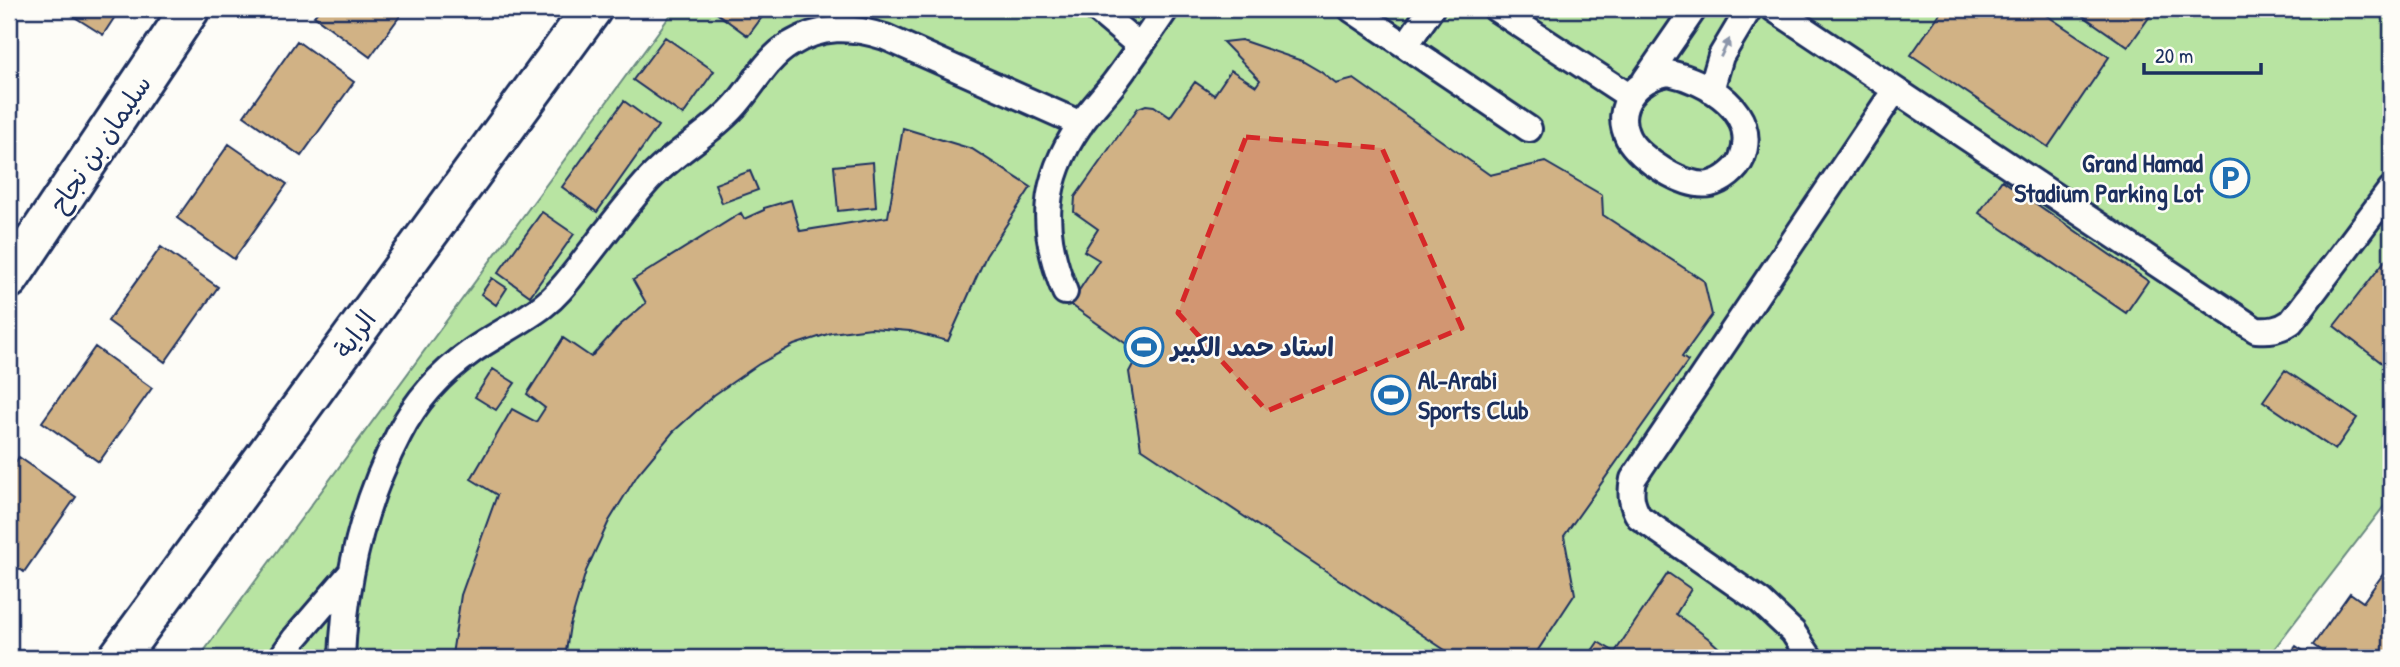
<svg xmlns="http://www.w3.org/2000/svg" width="2400" height="667" font-family="'Patrick Hand','Playpen Sans Arabic',sans-serif">
  <style>
    .green { fill: #b8e4a2; stroke: #6a8a80; stroke-width: 2 }
    .building { fill: #d1b285; stroke: #1b2f5e; stroke-width: 2 }
    .lines { fill: none; stroke-linecap: round; stroke-linejoin: round }
    .lane-casing { stroke: #1b2f5e; stroke-width: 30 }
    .street-casing { stroke: #1b2f5e; stroke-width: 44 }
    .lane { stroke: #fdfcf7; stroke-width: 24 }
    .street { stroke: #fdfcf7; stroke-width: 38 }
    .oneway { fill: #8c96aa }
    .marked { fill: #d62828; fill-opacity: 0.2; stroke: #d62828; stroke-width: 5; stroke-dasharray: 14 9; stroke-linejoin: round }
    .labels { text-anchor: middle; stroke-width: 5; stroke-linejoin: round; paint-order: stroke }
    .street-label { font-size: 26px; fill: #1b2f5e; stroke: #fdfcf7 }
    .poi-label { font-size: 26px; font-weight: bold; fill: #1b2f5e; stroke: #fdfcf7; text-anchor: start }
  </style>
  <rect width="100%" height="100%" fill="#fdfcf7"/>
  <filter id="ink" filterUnits="userSpaceOnUse"><feTurbulence type="fractalNoise" baseFrequency=".0143" numOctaves="2"/><feDisplacementMap in="SourceGraphic" scale="14" xChannelSelector="R" yChannelSelector="G"/><feConvolveMatrix kernelMatrix="1 2 1 2 8 2 1 2 1" color-interpolation-filters="sRGB"/></filter>
  <g filter="url(#ink)">
    <!-- green -->
    <path class="green" d="M675 9H2391V497L2267 658H199Z"/>
    <!-- building -->
    <path class="building" d="M62 9H120L103 35Z
      M320 9H405L370 57 314 16Z
      M711 9H768L748 36Z
      M1943 9H2037L2109 57 2048 147 1911 55Z
      M2073 9H2155L2128 47Z
      M665 37 714 71 683 115 633 80Z
      M1241 40 1302 61 1321 72 1336 84 1354 79 1490 175 1545 162 1602 195 1603 215 1704 281 1712 315 1682 357 1688 361 1564 536 1575 594 1536 653 1501 658H1457L1141 448 1129 372 1139 353 1070 304 1099 260 1084 251 1098 229 1074 212 1075 197 1138 108 1146 105 1154 106 1170 117 1195 82 1214 95 1231 70 1256 86 1260 80 1223 42Z
      M297 41 354 82 301 156 244 116Z
      M624 101 658 126 597 212 562 187Z
      M903 128 972 149 1031 187 986 256 948 341 910 331 871 328 831 333 794 345 759 364 714 395 673 432 638 474 609 521 586 571 570 625 565 658H404V654L452 655 461 595 497 495 471 479 512 409 536 422 545 408 527 394 563 338 591 357 619 326 646 303 633 280 741 213 744 219 764 210V208L791 200 800 231 888 217Z
      M229 144 287 184 234 259 177 218Z
      M873 162 876 207 838 211 834 166Z
      M750 171 758 190 722 203 715 184Z
      M2002 180 2148 281 2126 313 1979 213Z
      M542 212 574 234 530 296 498 273Z
      M161 247 218 287 165 362 108 321Z
      M2391 253V370L2334 326Z
      M492 278 507 288 496 305 481 294Z
      M95 347 152 388 99 462 42 422Z
      M493 369 515 383 496 410 475 397Z
      M2285 370 2357 418 2335 450 2263 401Z
      M19 457 76 497 24 572 9 561V472Z
      M2391 563V658H2331L2313 645 2350 593 2363 602Z
      M1668 573 1691 589 1676 614 1708 638 1730 658H1587L1598 642 1615 652Z
      M2296 646 2314 658H2287Z"/>
    <g class="lines">
      <defs>
        <path id="lane" d="M1096 9 1140 46
          M1351 9 1529 129
          M1496 9 1629 96
          M1774 9 2256 330C2270 331 2279 330 2291 322L2391 189
          M1406 45 1431 9
          M1669 73C1707 81 1760 112 1742 158 1737 170 1723 181 1710 184 1686 189 1639 159 1628 138 1612 106 1638 78 1669 73Z
          M1645 80 1694 9
          M1711 90 1721 56 1749 9
          M1065 292C1040 230 1041 181 1080 125 1090 110 1103 97 1114 83 1132 59 1149 34 1166 9
          M281 658 295 638 350 574
          M342 658C345 581 363 503 399 434 416 400 441 373 472 351 495 335 521 323 543 306 559 294 570 278 582 263 603 236 623 209 645 184 671 154 706 137 733 108 752 88 765 60 789 45 821 25 851 26 885 37L1081 124
          M1810 658 1793 632 1760 601 1639 517C1631 504 1630 494 1633 479L1895 90"/>
        <path id="street" d="M9 279 190 9
          M118 658 592 9"/>
      </defs>
      <!-- lane casing -->
      <use href="#lane" class="lane-casing"/>
      <!-- street casing -->
      <use href="#street" class="street-casing"/>
      <!-- lane -->
      <use href="#lane" class="lane"/>
      <!-- street -->
      <use href="#street" class="street"/>
    </g>
    <!-- one-way arrows -->
    <defs><path id="oneway-solid" d="M-6-.8H1V-3.2L6.5 0L1 3.2V.8H-6Z" transform="scale(1.75)"/></defs>
    <use class="oneway" href="#oneway-solid" transform="translate(1725 48) rotate(-64)"/>
  </g>
  <!-- marked area -->
  <path class="marked" d="M1246 137 1382 148 1462 328 1267 411 1178 313Z"/>
  <!-- icons -->
  <defs>
    <symbol id="parking-ring" viewBox="-11 -11 22 22"><circle r="9.5" fill="#fdfcf7" stroke="#1f6fb2" stroke-width="1.5"/><path d="M-3.5-5.5H1a3.5 3.5 0 0 1 0 7H-1V5.5H-3.5ZM-1-3.4V-.6H.8a1.4 1.4 0 0 0 0-2.8Z" fill="#1f6fb2"/></symbol>
    <symbol id="stadium-ring" viewBox="-11 -11 22 22"><circle r="9.5" fill="#fdfcf7" stroke="#1f6fb2" stroke-width="1.5"/><path d="M0-5a6.5 5 0 1 0 0 10a6.5 5 0 1 0 0-10ZM-3.5-1.8h7v3.6h-7Z" fill="#1f6fb2"/></symbol>
  </defs>
  <g fill-rule="evenodd">
    <use href="#parking-ring" x="2208" y="156" width="44" height="44"/>
    <use href="#stadium-ring" x="1122" y="325" width="44" height="44"/>
    <use href="#stadium-ring" x="1369" y="373" width="44" height="44"/>
  </g>
  <g class="labels">
    <!-- street labels -->
    <g class="street-label">
      <text transform="translate(100 144) rotate(-56)" y="9">سليمان بن نجاح</text>
      <text transform="translate(355 334) rotate(-54)" y="9">الراية</text>
    </g>
    <!-- poi labels -->
    <g class="poi-label">
      <text x="2203" y="172" text-anchor="end">Grand Hamad<tspan x="2203" dy="30">Stadium Parking Lot</tspan></text>
      <text x="1171" y="356">استاد حمد الكبير</text>
      <text x="1418" y="389">Al-Arabi<tspan x="1418" dy="30">Sports Club</tspan></text>
    </g>
  </g>
  <!-- margin -->
  <rect width="2400" height="667" fill="none" stroke="#fdfcf7" stroke-width="35"/>
  <rect x="18" y="18" width="2365" height="632" fill="none" stroke="#1b2f5e" stroke-width="2.5" filter="url(#ink)"/>
  <!-- scale -->
  <path d="M2144 63v10h117v-10" fill="none" stroke="#1b2f5e" stroke-width="3.5"/>
  <text x="2155" y="63" font-size="21" fill="#1b2f5e" stroke="#fdfcf7" stroke-width="5" paint-order="stroke">20 m</text>
</svg>
